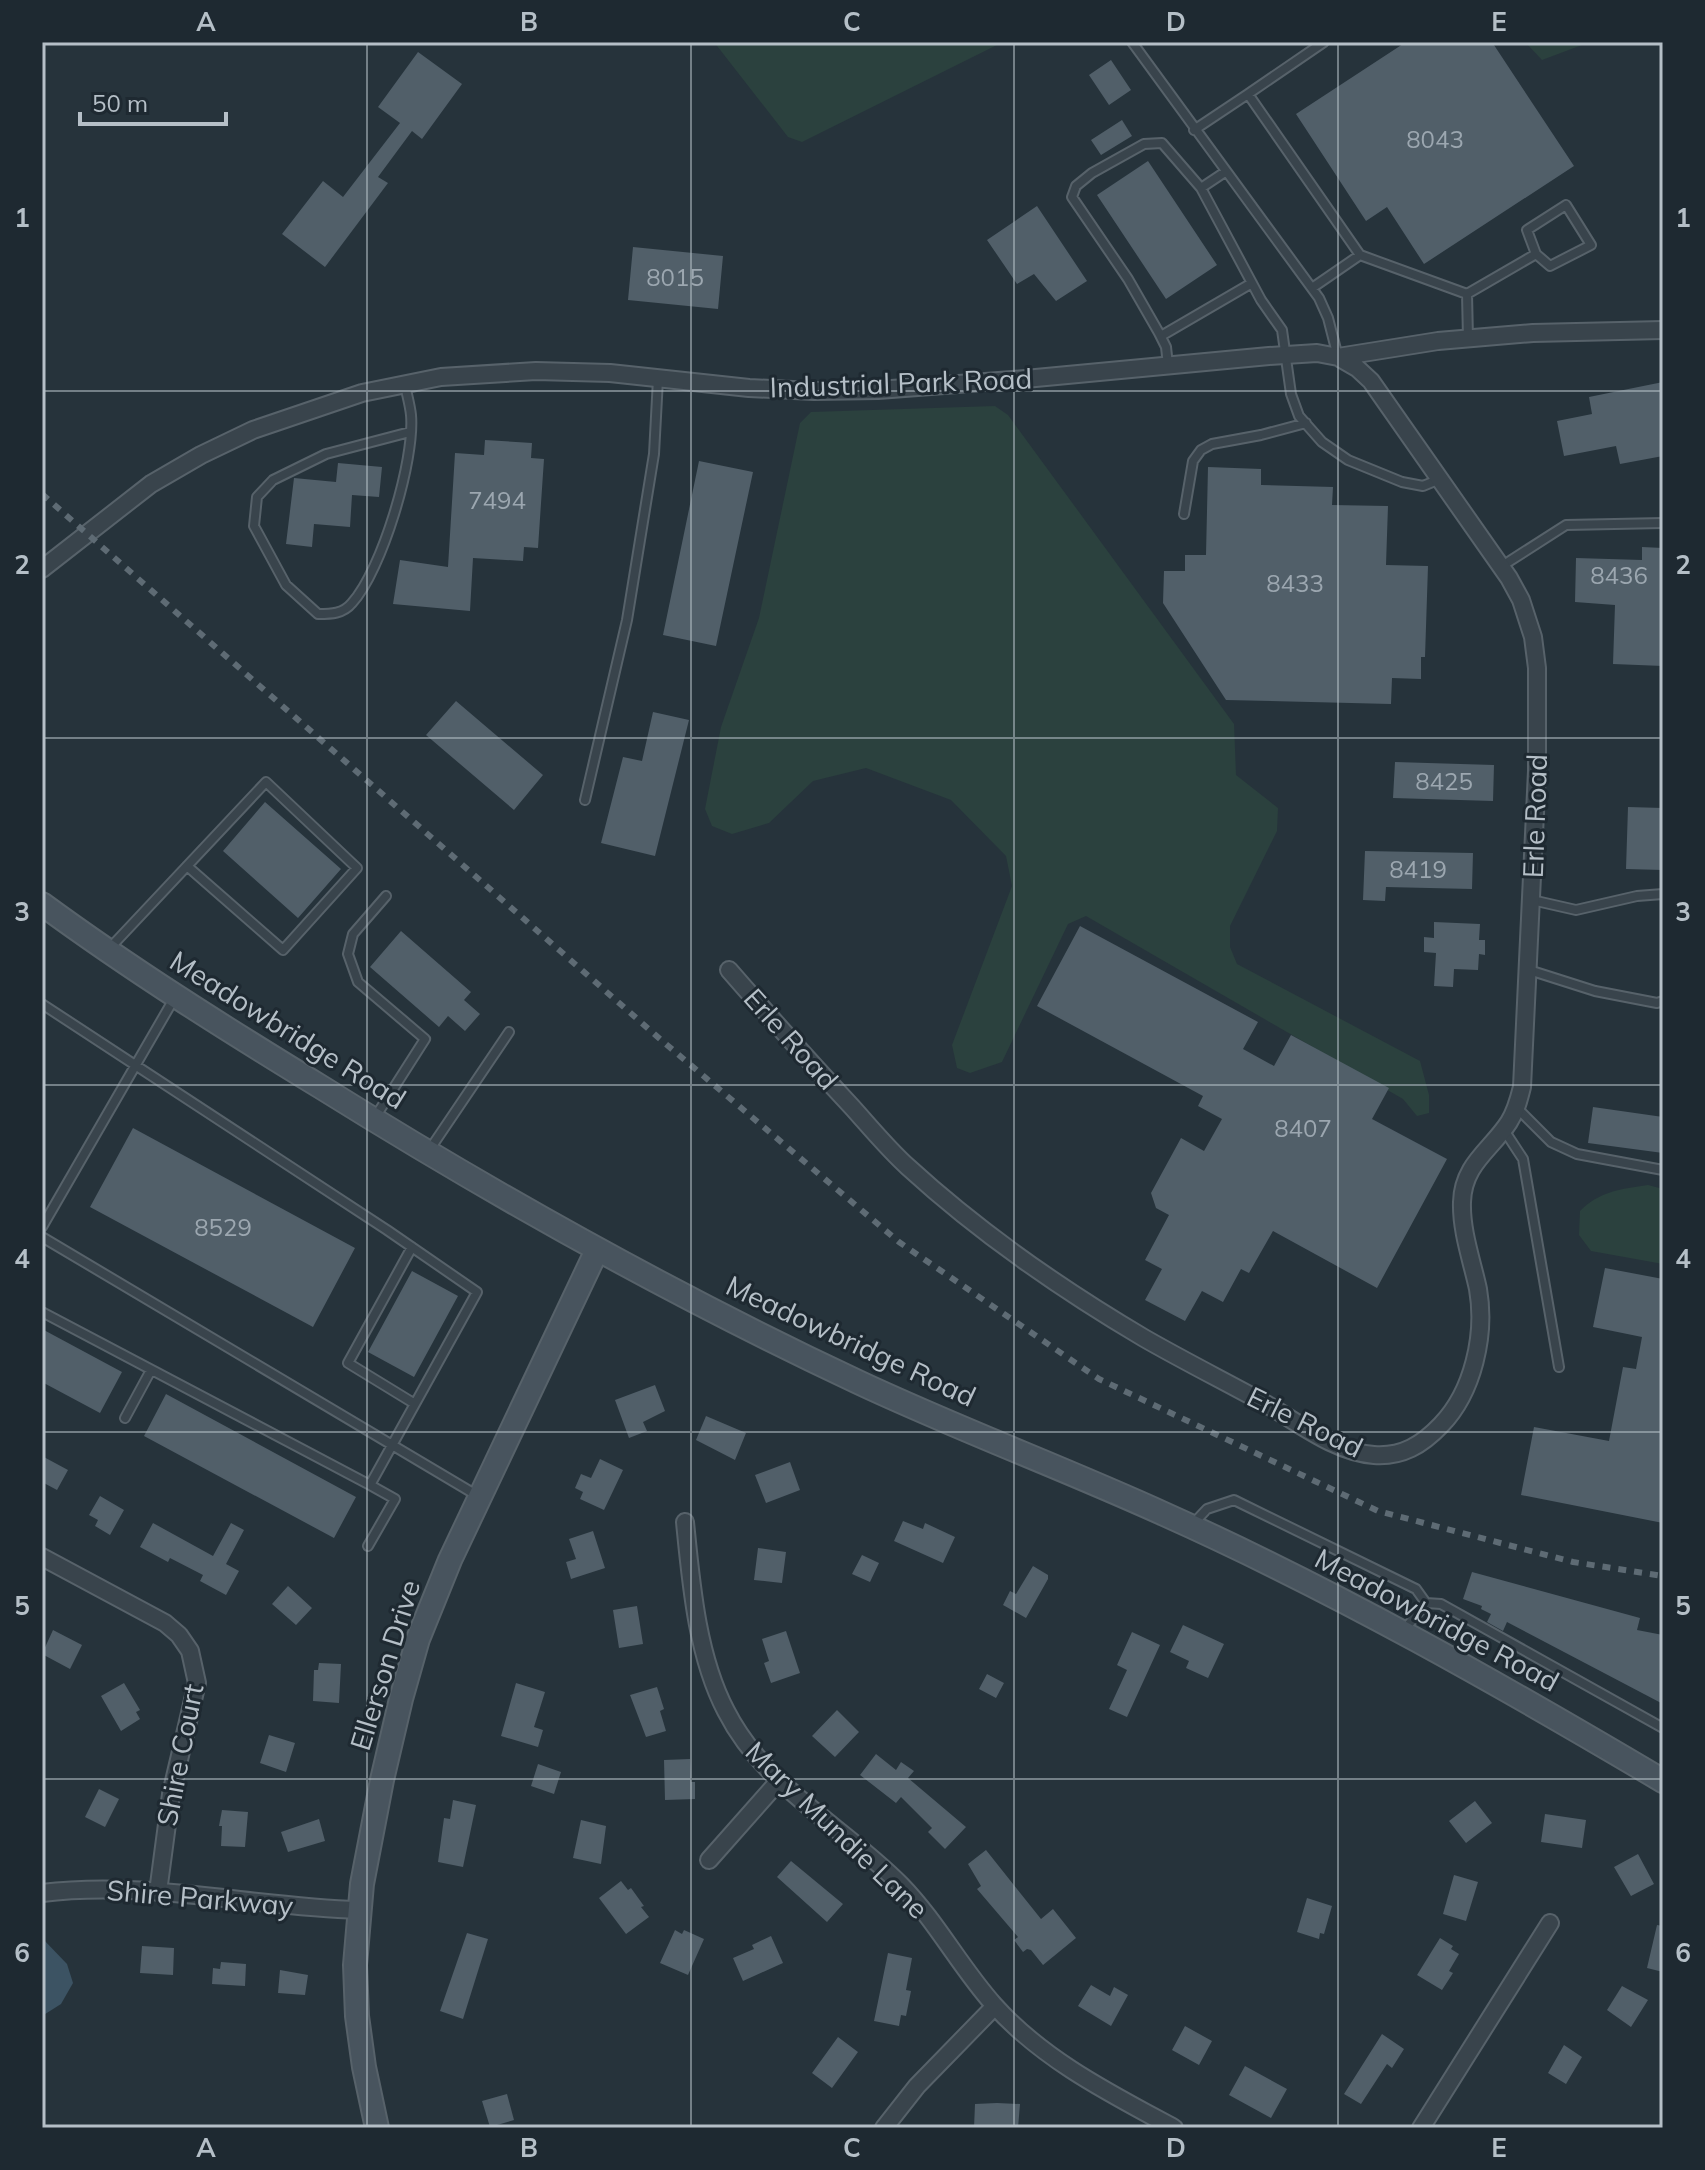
<svg xmlns="http://www.w3.org/2000/svg" width="1705" height="2170" font-family="Mulish,sans-serif">
  <style>
    .green { fill: #2b413e }
    .water { fill: #3c5363 }
    .building { fill: #515f69 }
    .lines { fill: none; stroke-linecap: round; stroke-linejoin: round }
    .lane-casing { stroke: #57626a; stroke-width: 12 }
    .street-casing { stroke: #57626a; stroke-width: 20 }
    .secondary-casing { stroke: #57626a; stroke-width: 26 }
    .lane { stroke: #39444c; stroke-width: 8 }
    .street { stroke: #39444c; stroke-width: 16 }
    .secondary { stroke: #48545e; stroke-width: 22 }
    .rail { stroke: #5e6b74; stroke-width: 6; stroke-dasharray: 8 8; stroke-linecap: butt }
    .grid { fill: none; stroke: #b5bfc7; stroke-width: 2; stroke-opacity: 0.55 }
    .labels { text-anchor: middle; stroke-width: 6; stroke-linejoin: round; paint-order: stroke }
    .number-label { font-size: 24px; fill: #9ca7b0 }
    .street-label { font-size: 28px; fill: #b5bfc7; stroke: #1e2931 }
    .neatline { fill: none; stroke: #b5bfc7; stroke-width: 3 }
    .grid-label { font-size: 26px; text-anchor: middle; font-weight: bold; fill: #b5bfc7 }
  </style>
  <rect width="100%" height="100%" fill="#26333b"/>
  <!-- green -->
  <path class="green" d="M714 42H1003L802 142 788 137Z
    M1525 42H1590L1542 60Z
    M995 406 1008 415 1234 724 1236 775 1278 808 1277 831 1230 926V947L1237 964 1420 1061 1429 1095V1113L1417 1116 1403 1099 1086 916 1068 924 1002 1062 970 1073 957 1068 952 1045 1012 886 1006 856 951 800 866 768 813 781 769 823 732 834 712 826 705 809 721 727 759 618 800 423 811 412Z
    M1648 1185 1663 1189V1264L1591 1251 1579 1235 1580 1211C1600 1191 1621 1189 1648 1185Z"/>
  <!-- water -->
  <path class="water" d="M42 1938 67 1964 73 1983 61 2004 42 2016Z"/>
  <!-- building -->
  <path class="building" d="M1406 42H1492L1574 166 1424 264 1387 207 1366 221 1296 114Z
    M418 52 462 84 422 139 412 131 378 177 388 183 325 267 282 234 323 181 343 197 400 123 378 107Z
    M1111 60 1131 90 1109 105 1089 75Z
    M1122 120 1132 136 1101 155 1091 140Z
    M1148 161 1217 265 1166 299 1097 195Z
    M1037 206 1087 281 1056 301 1034 274 1017 284 987 240Z
    M633 247 723 256 718 309 628 300Z
    M1663 382V456L1620 464 1616 446 1564 456 1557 421 1592 414 1589 397Z
    M485 440 532 443 531 458 544 459 538 548 524 547 523 561 473 558 470 611 393 604 400 560 448 567 455 453 484 455Z
    M699 461 753 472 716 646 663 635Z
    M338 463 382 467 379 497 352 495 350 527 314 524 312 547 286 544 294 478 336 482Z
    M1208 467 1261 469V485L1333 487 1332 505 1388 506 1386 565 1428 566 1425 657H1421V679L1392 678 1391 704 1226 700 1163 603 1164 571H1185V555H1206Z
    M1642 547 1663 548V666L1613 664 1615 605 1575 602 1576 558 1642 560Z
    M456 701 543 775 514 810 426 735Z
    M653 712 689 720 655 856 601 843 623 757 642 761Z
    M1395 762 1494 765 1493 801 1393 798Z
    M265 802 341 869 298 918 223 851Z
    M1628 807 1663 808V870L1626 869Z
    M1365 851 1473 853 1472 889 1386 887 1385 901 1363 900Z
    M1434 922 1480 924 1479 940H1485V955L1479 954 1478 970 1454 969 1453 987 1434 986 1436 953 1424 952V937L1434 938Z
    M1080 926 1258 1022 1243 1049 1274 1066 1291 1035 1389 1088 1372 1119 1447 1159 1377 1288 1273 1231 1249 1273 1241 1269 1223 1302 1202 1291 1185 1321 1145 1300 1162 1269 1145 1260 1169 1215 1156 1208 1151 1193 1181 1138 1204 1151 1222 1119 1198 1106 1203 1096 1037 1006Z
    M401 931 471 992 464 1000 480 1014 465 1031 448 1016 439 1027 370 967Z
    M1593 1107 1663 1117V1153L1588 1143Z
    M133 1128 355 1248 313 1327 90 1207Z
    M1605 1268 1663 1279V1523L1521 1495 1534 1427 1609 1441 1623 1367 1636 1369 1642 1337 1593 1327Z
    M412 1271 458 1296 414 1377 368 1352Z
    M42 1329 122 1372 100 1413 42 1382Z
    M655 1385 665 1411 643 1422 647 1431 629 1438 615 1400Z
    M166 1394 356 1497 334 1538 144 1436Z
    M706 1416 746 1433 735 1460 696 1440Z
    M42 1456 68 1470 57 1490 42 1482Z
    M600 1459 623 1470 604 1510 580 1499 583 1492 575 1488 581 1474 591 1478Z
    M790 1462 800 1490 766 1503 755 1475Z
    M100 1496 124 1510 110 1535 95 1526 98 1520 89 1515Z
    M903 1521 923 1529 925 1523 955 1537 943 1563 894 1541Z
    M153 1523 213 1556 231 1523 244 1530 226 1564 239 1571 226 1595 200 1581 203 1575 170 1558 168 1562 140 1547Z
    M593 1531 605 1568 571 1579 566 1562 576 1559 569 1539Z
    M758 1548 786 1552 782 1583 754 1580Z
    M862 1555 879 1563 870 1582 852 1574Z
    M1033 1566 1048 1575V1579L1026 1618 1003 1605 1010 1591 1016 1594Z
    M1472 1572 1640 1618 1637 1630 1663 1635V1704L1507 1622 1503 1631 1487 1622 1491 1614 1481 1609 1482 1606 1463 1599Z
    M288 1586 312 1608 296 1625 272 1604Z
    M637 1606 643 1644 619 1648 613 1610Z
    M1183 1625 1224 1644 1208 1678 1186 1668 1189 1661 1170 1652Z
    M53 1630 82 1645 70 1669 42 1654Z
    M786 1631 800 1673 771 1683 764 1663 769 1661 762 1639Z
    M1132 1632 1160 1645 1127 1717 1109 1709 1127 1670 1117 1665Z
    M319 1663 341 1664 339 1703 313 1701 314 1670H318Z
    M987 1674 1004 1683 996 1698 979 1689Z
    M124 1683 140 1710 136 1712 140 1719 121 1731 101 1696Z
    M516 1683 545 1692 534 1727 543 1730 538 1747 501 1736Z
    M657 1687 664 1709 660 1711 666 1731 646 1737 630 1695Z
    M837 1710 859 1732 835 1757 812 1736Z
    M269 1735 295 1743 286 1772 260 1763Z
    M876 1754 896 1770 901 1762 914 1771 908 1778 966 1827 945 1849 928 1832 932 1828 901 1797 896 1803 860 1775Z
    M690 1759 691 1782H695V1799L665 1800 664 1760Z
    M538 1764 561 1772 554 1794 531 1786Z
    M99 1789 119 1799 105 1827 85 1817Z
    M453 1800 476 1805 463 1867 438 1862 444 1818 450 1819Z
    M1475 1801 1492 1823 1466 1843 1449 1821Z
    M222 1810 248 1812 245 1847 221 1846 222 1826H219Z
    M1545 1814 1586 1820 1582 1848 1541 1842Z
    M319 1819 325 1841 288 1852 281 1832Z
    M581 1820 606 1826 601 1864 573 1858Z
    M986 1850 1041 1919 1053 1909 1076 1938 1043 1965 1031 1950 1027 1949 1023 1952 1014 1940 1018 1937 977 1889 981 1886 968 1864Z
    M1638 1854 1654 1884 1631 1896 1614 1867Z
    M791 1861 843 1904 827 1922 777 1877Z
    M1454 1875 1478 1882 1466 1921 1443 1914Z
    M621 1881 628 1890 631 1888 644 1906 641 1907 649 1917 626 1934 599 1898Z
    M1307 1898 1332 1906 1324 1934 1320 1933 1319 1939 1297 1932Z
    M1657 1925 1663 1926V1972L1647 1968Z
    M675 1930 682 1934 684 1930 704 1939 688 1975 660 1963Z
    M467 1933 488 1939 463 2019 440 2011Z
    M771 1936 783 1963 743 1981 733 1958 754 1949 752 1945Z
    M1440 1938 1453 1946 1451 1949 1459 1954 1449 1971 1453 1973 1442 1990 1417 1975Z
    M142 1946 174 1948 173 1975 140 1973Z
    M888 1953 912 1958 906 1990 911 1991 906 2016 901 2015 899 2026 874 2021Z
    M221 1962 246 1964 245 1986 212 1984 213 1968 220 1969Z
    M280 1970 308 1975 305 1995 278 1993Z
    M1091 1985 1110 1996 1114 1987 1128 1995 1111 2026 1078 2006Z
    M1622 1986 1648 2000 1631 2027 1607 2010Z
    M1185 2026 1212 2041 1199 2065 1172 2050Z
    M1382 2034 1404 2049 1392 2068 1387 2064 1361 2104 1344 2094Z
    M838 2037 858 2052 832 2088 812 2073Z
    M1564 2045 1582 2057 1566 2084 1548 2073Z
    M1245 2066 1287 2089 1271 2118 1229 2095Z
    M507 2094 514 2120 490 2127 482 2101Z
    M997 2103 1020 2104 1018 2128H974L975 2104Z"/>
  <g class="lines">
    <defs>
      <path id="lane" d="M1132 42 1319 298 1328 318 1338 357
        M1324 42 1248 94 1360 255
        M1194 130 1248 94
        M1201 188 1225 172
        M1312 288 1360 255 1467 294 1468 338
        M1467 294 1536 254 1550 266 1591 245 1566 205 1527 230 1536 254
        M1161 336 1252 283
        M1168 365 1166 347 1159 333 1128 279 1072 197 1076 186 1092 173 1144 144 1162 143 1201 188 1261 300 1282 330 1291 394 1299 416 1322 442 1348 460 1402 482 1423 486 1440 479
        M405 385C407 395 410 405 411 415 415 460 382 570 352 603 343 614 331 614 318 614L286 585 254 526 257 497 273 480 326 454 410 432
        M1184 514 1193 461 1201 450 1212 444 1261 435 1306 423
        M1502 566 1566 525 1663 523
        M585 800 627 620 654 454 658 379
        M1532 900 1576 910 1637 896 1663 894
        M108 950 266 782 357 868 283 950 187 866
        M1529 970 1595 991 1657 1003 1663 1001
        M42 1004 387 1230 477 1292 370 1485 42 1312
        M1517 1108 1551 1142 1577 1154 1663 1170
        M374 1119 425 1039 358 982 348 954 353 934 386 896
        M1504 1130 1523 1159 1559 1367
        M428 1152 509 1032
        M42 1227 175 997
        M42 1237 478 1496
        M412 1247 348 1363 415 1404
        M125 1418 151 1370
        M1191 1526 1207 1509 1234 1500 1416 1589 1426 1603
        M368 1546 395 1499 370 1485
        M1405 1629 1426 1603 1441 1604 1663 1728"/>
      <path id="street" d="M42 569 151 484 201 455 253 430 362 393 441 377 536 371 610 373 749 388 814 391 878 390 1025 379 1269 356 1317 353 1338 357 1438 341 1533 333 1663 330
        M729 970C769 1016 810 1062 852 1107 870 1127 888 1149 908 1167 979 1232 1061 1289 1144 1338 1184 1361 1226 1382 1266 1404 1299 1423 1335 1452 1374 1455 1402 1457 1422 1445 1441 1425 1473 1392 1486 1335 1478 1289 1472 1261 1461 1231 1462 1202 1463 1164 1491 1150 1509 1122 1516 1111 1519 1099 1522 1087L1537 771V668L1533 637 1521 600 1509 578 1371 381 1357 368 1338 357
        M685 1522C691 1583 697 1656 726 1711 765 1788 843 1826 901 1885 937 1922 960 1967 994 2005 1043 2060 1111 2094 1174 2128
        M42 1557 165 1623 179 1635 190 1651 197 1683 171 1794 158 1892
        M709 1860 778 1782
        M42 1893C147 1880 253 1907 358 1910
        M884 2128 917 2086 995 2006
        M1421 2128 1550 1923"/>
      <path id="secondary" d="M42 904C132 970 226 1029 321 1087 494 1195 673 1295 858 1382 958 1429 1063 1468 1164 1514 1336 1591 1501 1685 1663 1781
        M377 2128 364 2067 357 2016 355 1965 362 1884 382 1780 401 1699 418 1639 450 1560 597 1250"/>
    </defs>
    <!-- lane casing -->
    <use href="#lane" class="lane-casing"/>
    <!-- street casing -->
    <use href="#street" class="street-casing"/>
    <!-- secondary casing -->
    <use href="#secondary" class="secondary-casing"/>
    <!-- lane -->
    <use href="#lane" class="lane"/>
    <!-- street -->
    <use href="#street" class="street"/>
    <!-- secondary -->
    <use href="#secondary" class="secondary"/>
    <!-- rail -->
    <path class="rail" d="M42 494 660 1039 899 1242 1099 1379 1378 1511 1573 1562 1663 1576"/>
  </g>
  <!-- grid -->
  <path class="grid" d="M367 42V2128M691 42V2128M1014 42V2128M1338 42V2128M42 391H1663M42 738H1663M42 1085H1663M42 1432H1663M42 1779H1663"/>
  <g class="labels">
    <!-- number labels -->
    <g class="number-label">
      <text x="1435" y="148">8043</text>
      <text x="675" y="286">8015</text>
      <text x="497" y="509">7494</text>
      <text x="1619" y="584">8436</text>
      <text x="1295" y="592">8433</text>
      <text x="1444" y="790">8425</text>
      <text x="1418" y="878">8419</text>
      <text x="1303" y="1137">8407</text>
      <text x="223" y="1236">8529</text>
    </g>
    <!-- street labels -->
    <g class="street-label">
      <text transform="translate(901 383) rotate(-2)" y="10">Industrial Park Road</text>
      <text transform="translate(1535 816) rotate(-88)" y="10">Erle Road</text>
      <text transform="translate(288 1030) rotate(32)" y="10">Meadowbridge Road</text>
      <text transform="translate(791 1039) rotate(48)" y="10">Erle Road</text>
      <text transform="translate(851 1341) rotate(25)" y="10">Meadowbridge Road</text>
      <text transform="translate(1305 1422) rotate(26)" y="10">Erle Road</text>
      <text transform="translate(1437 1620) rotate(28)" y="10">Meadowbridge Road</text>
      <text transform="translate(385 1665) rotate(-73)" y="10">Ellerson Drive</text>
      <text transform="translate(180 1755) rotate(-79)" y="10">Shire Court</text>
      <text transform="translate(837 1830) rotate(44)" y="10">Mary Mundie Lane</text>
      <text transform="translate(200 1898) rotate(5)" y="10">Shire Parkway</text>
    </g>
  </g>
  <!-- border -->
  <rect width="1705" height="2170" fill="none" stroke="#1e2931" stroke-width="88"/>
  <!-- scale -->
  <path d="M80 112v12h146v-12" fill="none" stroke="#b5bfc7" stroke-width="4"/>
  <text x="92" y="112" font-size="24" fill="#b5bfc7" stroke="#1e2931" stroke-width="6" paint-order="stroke">50 m</text>
  <rect x="44" y="44" width="1617" height="2082" class="neatline"/>
  <g class="grid-label">
    <text x="206" y="31">A</text>
    <text x="529" y="31">B</text>
    <text x="852" y="31">C</text>
    <text x="1176" y="31">D</text>
    <text x="1499" y="31">E</text>
    <text x="22" y="227">1</text>
    <text x="1683" y="227">1</text>
    <text x="22" y="574">2</text>
    <text x="1683" y="574">2</text>
    <text x="22" y="921">3</text>
    <text x="1683" y="921">3</text>
    <text x="22" y="1268">4</text>
    <text x="1683" y="1268">4</text>
    <text x="22" y="1615">5</text>
    <text x="1683" y="1615">5</text>
    <text x="22" y="1962">6</text>
    <text x="1683" y="1962">6</text>
    <text x="206" y="2157">A</text>
    <text x="529" y="2157">B</text>
    <text x="852" y="2157">C</text>
    <text x="1176" y="2157">D</text>
    <text x="1499" y="2157">E</text>
  </g>
</svg>
